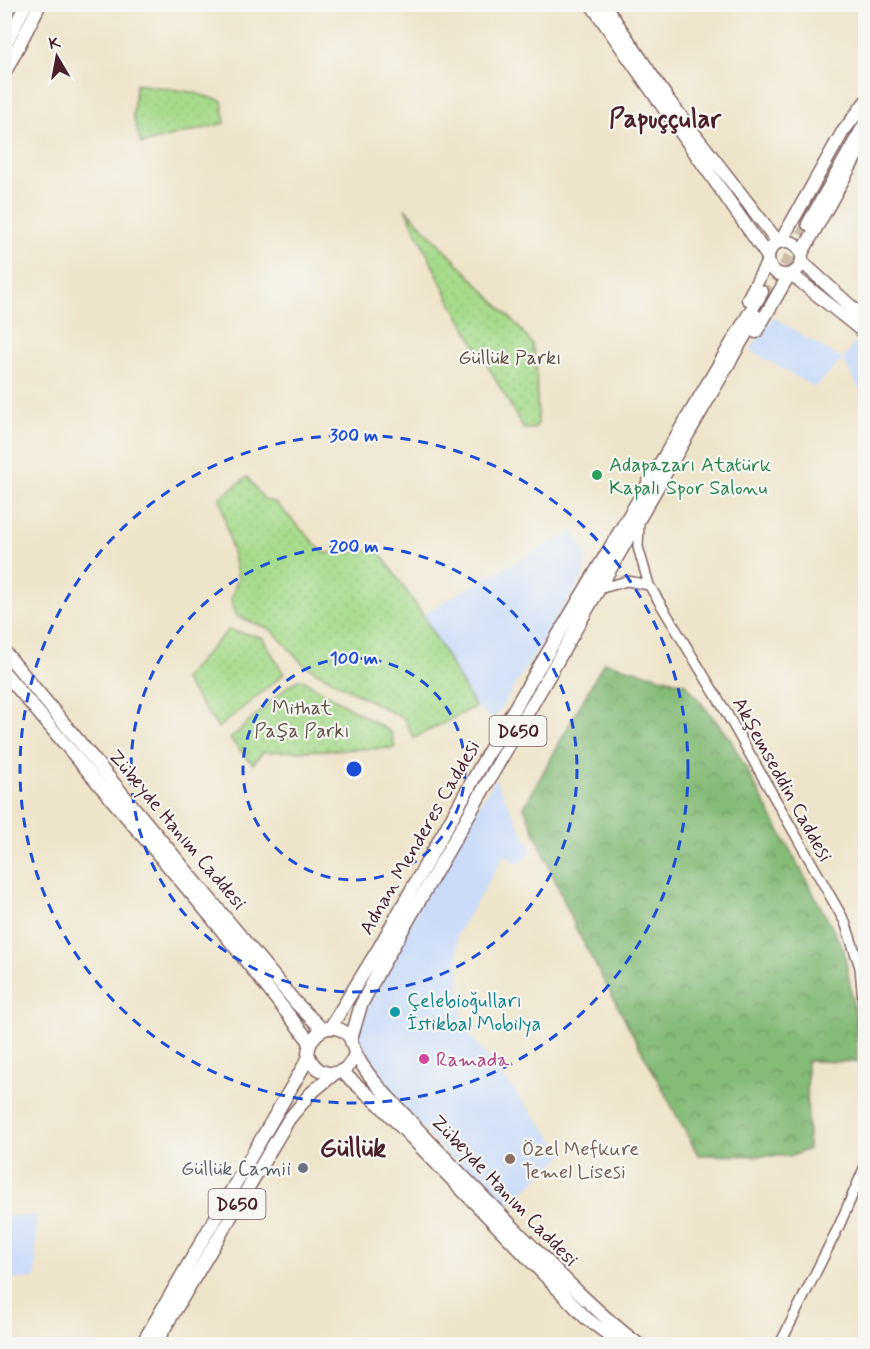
<svg xmlns="http://www.w3.org/2000/svg" width="870" height="1349" font-family="Mynerve,sans-serif">
  <style>
    .built { fill: #cadcf9 }
    .grass { fill: url(#grass-dots); stroke: #787d5b; stroke-width: 1.5 }
    .forest { fill: url(#forest-crowns); stroke: #676d51; stroke-width: 1.5 }
    .lines { fill: none; stroke-linecap: round; stroke-linejoin: round }
    .major-tunnel { stroke: #cdbda9; stroke-width: 12; stroke-dasharray: 12 6; stroke-linecap: butt }
    .minor-casing { stroke: #836462; stroke-width: 12 }
    .major-casing { stroke: #836462; stroke-width: 15 }
    .minor { stroke: #fff; stroke-width: 9 }
    .major { stroke: #fff; stroke-width: 12 }
    .rail { stroke: #4a1f2b; stroke-width: 2 }
    .ring { fill: none; stroke: #1d4ed8; stroke-width: 3; stroke-dasharray: 10 8 }
    .leisure-dot { fill: #2e9e5b; stroke: #f6f6f2; stroke-width: 2 }
    .culture-dot { fill: #0f9aa8; stroke: #f6f6f2; stroke-width: 2 }
    .hotel-dot { fill: #d1479c; stroke: #f6f6f2; stroke-width: 2 }
    .education-dot { fill: #8d6e63; stroke: #f6f6f2; stroke-width: 2 }
    .worship-dot { fill: #6b7280; stroke: #f6f6f2; stroke-width: 2 }
    .labels { text-anchor: middle; stroke-width: 4.5; stroke-linejoin: round; paint-order: stroke }
    .shield { fill: #f6f6f2; stroke: #7e6067; stroke-width: 1.5 }
    .shield-label { font-size: 18px; font-weight: bold; fill: #4a1f2b }
    .park-label { font-size: 20px; fill: #614e43; stroke: #f6f6f2 }
    .leisure-label { font-size: 20px; fill: #27864d; stroke: #f6f6f2; text-anchor: start }
    .street-label { font-size: 20px; fill: #4a1f2b; stroke: #f6f6f2 }
    .culture-label { font-size: 20px; fill: #0d838f; stroke: #f6f6f2; text-anchor: start }
    .hotel-label { font-size: 20px; fill: #b23c85; stroke: #f6f6f2; text-anchor: start }
    .education-label { font-size: 20px; fill: #785e54; stroke: #f6f6f2; text-anchor: start }
    .worship-label { font-size: 20px; fill: #5b616d; stroke: #f6f6f2; text-anchor: end }
    .district-label { font-size: 26px; font-weight: bold; fill: #4a1f2b; stroke: #f6f6f2 }
    .centre { fill: #1d4ed8; stroke: #f6f6f2; stroke-width: 3 }
    .ring-label { font-size: 18px; text-anchor: middle; font-weight: bold; fill: #1d4ed8; stroke: #f6f6f2; stroke-width: 4.5; stroke-linejoin: round; paint-order: stroke }
  </style>
  <defs>
    <pattern id="grass-dots" width="8" height="8" patternUnits="userSpaceOnUse" patternTransform="scale(1.5)"><rect width="8" height="8" fill="#a6db8b"/><path d="M2 2h.1M6 6h.1" fill="none" stroke="#90bc78" stroke-width="1.8" stroke-linecap="round"/></pattern>
    <pattern id="forest-crowns" width="20" height="18" patternUnits="userSpaceOnUse" patternTransform="scale(1.5)"><rect width="20" height="18" fill="#84bb77"/><path d="M2 6a3 3 0 1 1 6 0M12 15a3 3 0 1 1 6 0" fill="none" stroke="#6e9762"/></pattern>
  </defs>
  <rect width="100%" height="100%" fill="#f6f6f2"/>
  <filter id="ink" filterUnits="userSpaceOnUse"><feTurbulence type="fractalNoise" baseFrequency=".0167" numOctaves="2"/><feDisplacementMap in="SourceGraphic" scale="12" xChannelSelector="R" yChannelSelector="G"/><feConvolveMatrix kernelMatrix="1 2 1 2 8 2 1 2 1" color-interpolation-filters="sRGB"/></filter>
  <filter id="wash" filterUnits="userSpaceOnUse"><feTurbulence type="fractalNoise" baseFrequency=".008" numOctaves="4" result="noise"/><feDisplacementMap in="SourceGraphic" scale="24" xChannelSelector="R" yChannelSelector="G"/><feGaussianBlur stdDeviation="1.35" result="paint"/><feColorMatrix in="noise" values="0 0 0 0 0 0 0 0 0 0 0 0 0 0 0 0 0 1.4 0 .05"/><feComposite in="paint" operator="in"/></filter>
  <g filter="url(#wash)">
    <rect width="100%" height="100%" fill="#eee4c9"/>
    <!-- built -->
    <path class="built" d="M773 317 843 360 858 338 865 345V399L843 360 814 387 750 350Z
      M574 531 586 556 583 576 494 719 475 707 423 615 478 582Z
      M495 779 532 850 520 864 505 854 456 936 463 1027 565 1154 501 1212 392 1096 354 1034 366 994Z
      M36 1215V1278L5 1280V1216Z"/>
    <!-- grass -->
    <path class="grass" d="M136 84 191 92 222 101 225 123 141 144 133 115Z
      M405 208 518 326 532 344 536 362 538 424 533 429H524L449 299Z
      M247 477 264 499 277 504 324 553 378 550 423 615 475 707 414 738 404 719 304 665 272 630 236 616 231 599 238 578 220 497Z
      M228 630 262 637 284 674 218 728 183 679Z
      M301 679 391 732 395 748 263 752 253 764 230 739 289 685Z"/>
    <!-- forest -->
    <path class="forest" d="M604 662 686 684 730 739 844 950 856 1020 857 1062 807 1061 808 1149 792 1156 698 1155 576 929 524 807Z"/>
  </g>
  <g filter="url(#ink)">
    <g class="lines">
      <!-- major-tunnel -->
      <path class="major-tunnel" d="M767 298 808 224"/>
      <defs>
        <path id="minor" d="M639 523 638 547 649 585 723 707 845 922 860 967 866 1035
          M602 588 627 581 649 585
          M780 1344 839 1226 866 1164"/>
        <path id="major" d="M591 4 768 257
          M604 4 669 101 778 242
          M4 47 26 4
          M4 74 40 4
          M808 224 866 122
          M768 258a17 17 0 1 1 34 0a17 17 0 1 1-34 0Z
          M781 241 842 133 866 101
          M802 253 866 138
          M802 262 866 320
          M791 274 866 334
          M748 299 768 261
          M756 332 789 275
          M4 651 296 1003 323 1030
          M4 672 212 918 310 1042
          M330 1028 379 948 488 753 762 292
          M351 1039 361 1005 380 969 756 316
          M355 1053C348 1080 315 1080 308 1053 310 1036 325 1021 343 1031 353 1037 351 1045 356 1054 364 1071 379 1087 392 1101 430 1144 472 1185 512 1226 553 1267 592 1309 638 1344
          M342 1072 380 1105 586 1318 621 1344
          M142 1344 309 1057
          M155 1344 289 1119 310 1094 334 1074"/>
      </defs>
      <!-- minor casing -->
      <use href="#minor" class="minor-casing"/>
      <!-- major casing -->
      <use href="#major" class="major-casing"/>
      <!-- minor -->
      <use href="#minor" class="minor"/>
      <!-- major -->
      <use href="#major" class="major"/>
      <!-- rail -->
      <path class="rail" d="M4 21 12 4"/>
    </g>
  </g>
  <!-- distance rings -->
  <g class="ring">
    <circle cx="354" cy="769" r="111"/>
    <circle cx="354" cy="769" r="223"/>
    <circle cx="354" cy="769" r="334"/>
  </g>
  <!-- markers -->
  <circle class="leisure-dot" cx="597" cy="475" r="6"/>
  <circle class="culture-dot" cx="395" cy="1012" r="6"/>
  <circle class="hotel-dot" cx="424" cy="1059" r="6"/>
  <circle class="education-dot" cx="510" cy="1159" r="6"/>
  <circle class="worship-dot" cx="303" cy="1168" r="6"/>
  <g class="labels">
    <!-- shield labels -->
    <g class="shield">
      <rect x="489.5" y="716" width="57" height="30" rx="4.5"/>
      <rect x="208.5" y="1189" width="57" height="30" rx="4.5"/>
    </g>
    <g class="shield-label">
      <text x="518" y="737">D650</text>
      <text x="237" y="1210">D650</text>
    </g>
    <!-- park labels -->
    <g class="park-label">
      <text x="510" y="364">Güllük Parkı</text>
      <text x="302" y="714">Mithat<tspan x="302" dy="23">Paşa Parkı</tspan></text>
    </g>
    <!-- leisure labels -->
    <g class="leisure-label">
      <text x="609" y="471">Adapazarı Atatürk<tspan x="609" dy="23">Kapalı Spor Salonu</tspan></text>
    </g>
    <!-- street labels -->
    <g class="street-label">
      <text transform="translate(783 779) rotate(61)" y="7">Akşemseddin Caddesi</text>
      <text transform="translate(178 829) rotate(50)" y="7">Zübeyde Hanım Caddesi</text>
      <text transform="translate(419 837) rotate(-60)" y="7">Adnan Menderes Caddesi</text>
      <text transform="translate(505 1190) rotate(46)" y="7">Zübeyde Hanım Caddesi</text>
    </g>
    <!-- culture labels -->
    <g class="culture-label">
      <text x="407" y="1007">Çelebioğulları<tspan x="407" dy="23">İstikbal Mobilya</tspan></text>
    </g>
    <!-- hotel labels -->
    <g class="hotel-label">
      <text x="436" y="1066">Ramada</text>
    </g>
    <!-- education labels -->
    <g class="education-label">
      <text x="522" y="1155">Özel Mefkure<tspan x="522" dy="23">Temel Lisesi</tspan></text>
    </g>
    <!-- worship labels -->
    <g class="worship-label">
      <text x="291" y="1175">Güllük Camii</text>
    </g>
    <!-- district labels -->
    <g class="district-label">
      <text x="665" y="127">Papuççular</text>
      <text x="353" y="1156">Güllük</text>
    </g>
  </g>
  <circle cx="354" cy="769" r="9" class="centre"/>
  <g class="ring-label">
    <text x="354" y="441">300 m</text>
    <text x="354" y="552">200 m</text>
    <text x="354" y="664">100 m</text>
  </g>
  <!-- margin -->
  <rect width="870" height="1349" fill="none" stroke="#f6f6f2" stroke-width="24"/>
  <!-- north arrow -->
  <g transform="translate(57 57) rotate(350)" stroke="#f6f6f2" stroke-width="4.5" paint-order="stroke">
  <path d="M0-4.5L10 22L0 15L-10 22Z" fill="#4a1f2b"/>
  <text y="-9" font-size="16" font-weight="bold" text-anchor="middle" fill="#4a1f2b">K</text>
  </g>
</svg>
